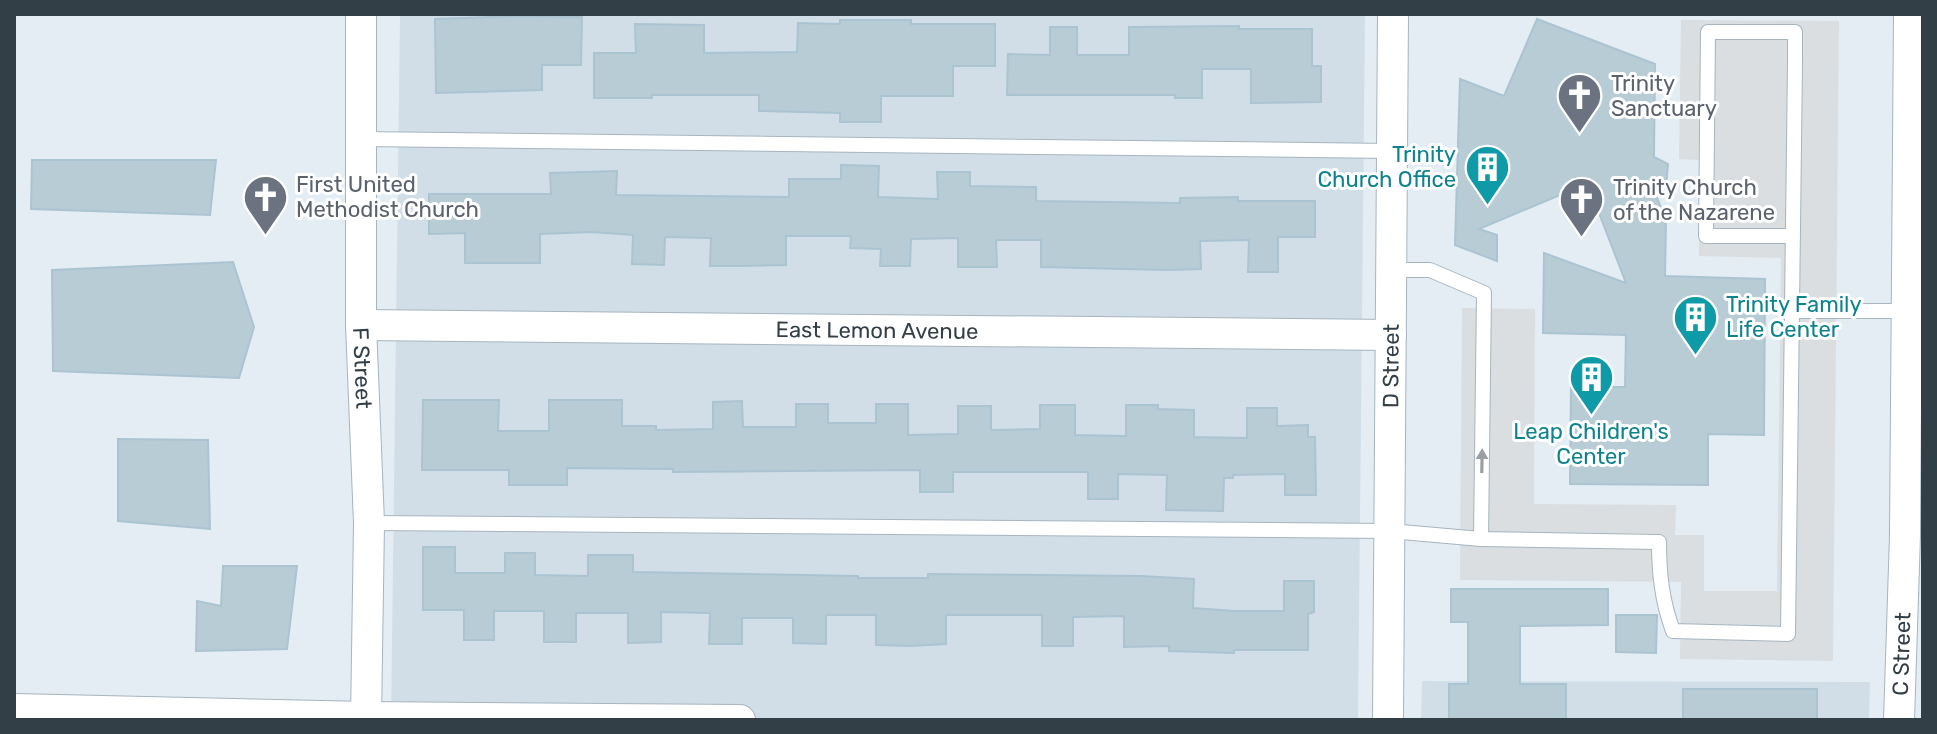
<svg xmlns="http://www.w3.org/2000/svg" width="1937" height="734" font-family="Rubik,sans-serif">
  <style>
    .residential { fill: #d1dee8 }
    .parking { fill: #dadee1 }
    .building { fill: #b8ccd6; stroke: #abc4d2; stroke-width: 2 }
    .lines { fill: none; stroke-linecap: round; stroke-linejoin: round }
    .service-casing { stroke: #a6b5c0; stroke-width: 16 }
    .minor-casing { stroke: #a6b5c0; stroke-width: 32 }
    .service { stroke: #fff; stroke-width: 14 }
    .minor { stroke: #fff; stroke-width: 30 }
    .oneway { fill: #999fa2 }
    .labels { text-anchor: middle; stroke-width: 6; stroke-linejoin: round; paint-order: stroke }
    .worship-label { font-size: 22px; fill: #5b616d; stroke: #fff; text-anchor: start }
    .culture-label { font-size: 22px; fill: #0d838f; stroke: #fff; text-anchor: end }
    .street-label { font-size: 22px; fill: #333f46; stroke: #fff }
  </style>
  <rect width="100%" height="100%" fill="#e4edf4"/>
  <!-- residential -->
  <path class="residential" d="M400 14H1365L1358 720H391Z
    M1422 681 1870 682 1869 720H1421Z"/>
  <!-- parking -->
  <path class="parking" d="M1681 20 1839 21 1833 661 1680 659 1681 582 1460 580 1462 308 1535 309 1534 504 1676 505 1675 535H1704V591H1777L1781 258 1699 256V160L1679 159Z"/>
  <!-- building -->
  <path class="building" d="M516 16 582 17 581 65H542V90L436 93 435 19Z
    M1537 19 1655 64 1654 157 1668 164 1666 186 1654 190 1666 220 1665 276 1765 279 1764 435 1708 434V485L1570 484 1571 387H1625L1626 335 1543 333 1544 253 1626 283 1597 208 1567 192 1479 229 1497 235V261L1455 245 1460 79 1504 96Z
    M840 20H911V24H995V66H953V96H881V122H840V113L759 111V95H652V98H594V53H636L635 24 704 25V53L797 52 798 23 840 24Z
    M1239 26V29H1312V66H1321V102L1251 103V69H1202V98H1175V95H1007L1008 54 1050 55V27H1077V55H1129V27Z
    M32 160H216L210 215 31 209Z
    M841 165 879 166 878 197 938 199 937 172H970V186L1036 187V201L1180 203V198L1238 197V201H1315V237H1278V272H1248L1249 240 1200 241 1201 269 1167 270 1041 267V240H996L997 267H958V238L911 239 910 266H880L881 249 850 248 851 236H786V265L744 266H710L711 238 665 237 664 265 632 264 633 235 592 232 540 234V263H465V233L429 234V194H551L550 173 617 171 616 195 789 197V179H841Z
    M233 262 254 327 239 378 53 371 52 270Z
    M423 400H499L498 431H549V400H622V426H656V430L713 429V402L742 401 743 427H796V404H828V423H876V404H908V435L958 434V406H991V430L1040 429V405H1075V435L1126 436V405H1158V409L1194 410V437L1247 438V408H1277V426L1308 425V437H1315L1316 495H1285V474L1233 475V478H1224L1223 511 1166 510 1167 475 1118 474V499H1088V472H953V492H920V470L673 472V469L567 468V485H509V470H422Z
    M118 439 208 440 210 529 118 521Z
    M423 547H455V573H505V553H535V575L588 576V555H633V572L858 576V578H928V574L1142 576 1194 579 1193 608 1235 611H1284V581H1314V612L1308 614V650H1234V653L1169 651V646L1124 647V616L1073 617V646H1042V615H946V644L910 646 876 645V615H826V644L793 643V618H742V644H709L710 613 661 612V642L628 643V613H576V642H544V611H494V640H464V610H423Z
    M223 566H297L287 649 196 651 197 601 221 606Z
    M1451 589H1608V625L1520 626V684H1566V720L1449 719V684H1468V622H1451Z
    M1616 615H1657L1656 653 1616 652Z
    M1683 689H1817V720H1683Z"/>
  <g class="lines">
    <defs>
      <path id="service" d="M361 139 1391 151
        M1391 270H1430L1484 293 1481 539
        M1792 311H1908
        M369 523 1390 531 1481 539 1659 542C1659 574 1662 601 1673 631L1788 634 1795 63V32H1708L1706 236H1793"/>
      <g id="minor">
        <path id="s1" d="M361 14V325L369 523 366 720"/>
        <path id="s2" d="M361 325 1391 335"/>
        <path d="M14 709 366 717 740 720"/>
        <path id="s3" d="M1388 720 1393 14"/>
        <path id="s4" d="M1899 720 1905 535 1909 14"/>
      </g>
    </defs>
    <!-- service casing -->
    <use href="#service" class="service-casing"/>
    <!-- minor casing -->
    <use href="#minor" class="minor-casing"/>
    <!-- service -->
    <use href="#service" class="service"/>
    <!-- minor -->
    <use href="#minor" class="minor"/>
  </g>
  <!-- one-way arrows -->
  <defs><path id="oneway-solid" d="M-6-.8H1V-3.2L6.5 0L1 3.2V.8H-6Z" transform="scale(2)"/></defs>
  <use class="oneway" href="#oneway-solid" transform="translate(1482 461) rotate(-89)"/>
  <!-- icons -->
  <defs>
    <symbol id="church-pin" viewBox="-11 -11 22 30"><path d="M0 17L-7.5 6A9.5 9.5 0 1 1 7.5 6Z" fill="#6b7280" stroke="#fff"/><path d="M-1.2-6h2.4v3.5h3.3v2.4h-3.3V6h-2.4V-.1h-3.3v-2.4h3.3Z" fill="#fff"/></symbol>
    <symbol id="building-pin" viewBox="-11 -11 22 30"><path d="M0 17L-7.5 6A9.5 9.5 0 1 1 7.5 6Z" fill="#0f9aa8" stroke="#fff"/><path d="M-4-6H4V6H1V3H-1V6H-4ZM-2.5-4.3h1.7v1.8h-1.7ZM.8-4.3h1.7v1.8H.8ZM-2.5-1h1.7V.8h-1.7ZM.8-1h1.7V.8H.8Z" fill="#fff"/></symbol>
  </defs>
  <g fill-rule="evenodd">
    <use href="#church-pin" x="1554" y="70" width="51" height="69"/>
    <use href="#building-pin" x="1462" y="142" width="51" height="69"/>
    <use href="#church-pin" x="240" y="172" width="51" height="69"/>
    <use href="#church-pin" x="1556" y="174" width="51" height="69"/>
    <use href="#building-pin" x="1670" y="292" width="51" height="69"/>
    <use href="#building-pin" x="1566" y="352" width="51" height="69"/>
  </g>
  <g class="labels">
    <!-- worship labels -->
    <g class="worship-label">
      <text x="1611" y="91">Trinity<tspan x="1611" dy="25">Sanctuary</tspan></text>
      <text x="296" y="192">First United<tspan x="296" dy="25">Methodist Church</tspan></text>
      <text x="1613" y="195">Trinity Church<tspan x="1613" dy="25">of the Nazarene</tspan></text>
    </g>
    <!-- culture labels -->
    <g class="culture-label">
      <text x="1456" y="162">Trinity<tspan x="1456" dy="25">Church Office</tspan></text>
      <text x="1726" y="312" text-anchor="start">Trinity Family<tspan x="1726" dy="25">Life Center</tspan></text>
      <text x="1591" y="439" text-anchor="middle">Leap Children's<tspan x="1591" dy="25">Center</tspan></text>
    </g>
    <!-- street labels -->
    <g class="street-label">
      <text dy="8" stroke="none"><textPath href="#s2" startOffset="516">East Lemon Avenue</textPath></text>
      <text dy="8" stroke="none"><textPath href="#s1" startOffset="354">F Street</textPath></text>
      <text dy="8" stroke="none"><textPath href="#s3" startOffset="354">D Street</textPath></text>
      <text dy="8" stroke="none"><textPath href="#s4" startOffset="66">C Street</textPath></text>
    </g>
  </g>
  <!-- border -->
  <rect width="1937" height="734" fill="none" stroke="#333f46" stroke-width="32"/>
</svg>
